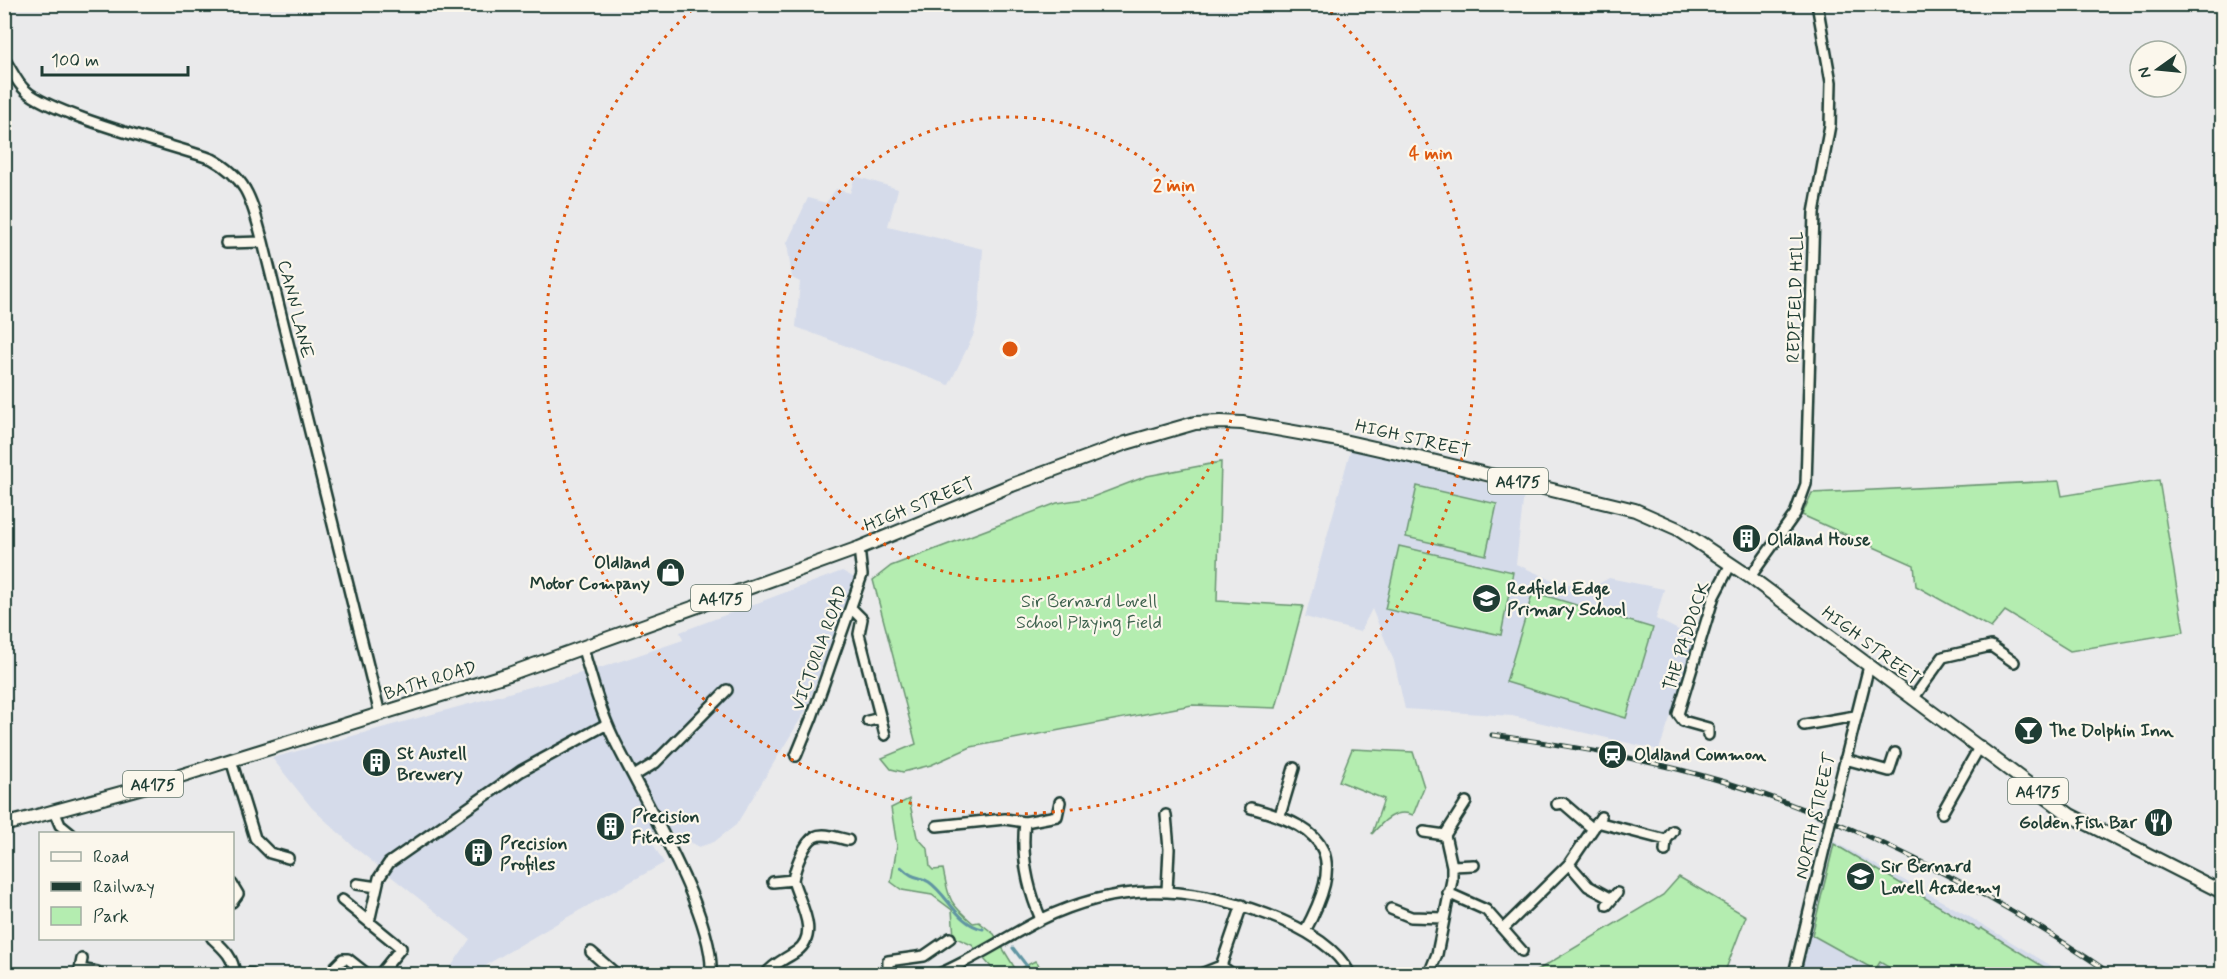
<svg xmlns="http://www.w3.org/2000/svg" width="2227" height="979" font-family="Mynerve,sans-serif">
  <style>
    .built { fill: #d5dbea }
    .green { fill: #b4edb0; stroke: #6a9572; stroke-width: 1.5 }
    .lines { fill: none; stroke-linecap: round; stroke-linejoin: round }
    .stream { stroke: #6095a2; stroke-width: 3 }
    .minor-casing { stroke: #1f3d34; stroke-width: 14 }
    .major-casing { stroke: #1f3d34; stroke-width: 16 }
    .minor { stroke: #fbf7ec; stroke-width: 9 }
    .major { stroke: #fbf7ec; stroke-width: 12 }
    .rail-casing { stroke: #1f3d34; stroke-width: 5 }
    .rail { stroke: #fbf7ec; stroke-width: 3; stroke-dasharray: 9; stroke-linecap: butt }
    .minor-bridge-casing { stroke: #1f3d34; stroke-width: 14; stroke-linecap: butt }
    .minor-bridge { stroke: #fbf7ec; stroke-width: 9 }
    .ring { fill: none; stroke: #de580e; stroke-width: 3; stroke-dasharray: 3 6 }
    .labels { text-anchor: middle; stroke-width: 4.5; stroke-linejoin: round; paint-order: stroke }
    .shield { fill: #fbf7ec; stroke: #61756b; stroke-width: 1.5 }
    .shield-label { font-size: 16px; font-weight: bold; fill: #1f3d34 }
    .street-label { font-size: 18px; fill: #1f3d34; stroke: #fbf7ec }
    .poi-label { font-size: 18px; font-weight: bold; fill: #1f3d34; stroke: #fbf7ec; text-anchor: start }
    .park-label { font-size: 18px; fill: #3d604d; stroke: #fbf7ec }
    .centre { fill: #de580e; stroke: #fbf7ec; stroke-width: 3 }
    .ring-label { font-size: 18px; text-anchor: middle; font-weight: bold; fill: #de580e; stroke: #fbf7ec; stroke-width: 4.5; stroke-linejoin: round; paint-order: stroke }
  </style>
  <rect width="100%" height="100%" fill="#eaeaeb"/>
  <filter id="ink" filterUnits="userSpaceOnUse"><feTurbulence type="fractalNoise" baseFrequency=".0167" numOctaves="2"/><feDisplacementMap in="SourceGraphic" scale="12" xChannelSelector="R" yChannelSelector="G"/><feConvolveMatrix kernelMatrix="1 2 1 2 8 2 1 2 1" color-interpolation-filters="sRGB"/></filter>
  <g filter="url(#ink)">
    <!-- built -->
    <path class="built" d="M855 176 898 189 888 226 983 249 979 312 973 336 949 385 796 327 800 282 792 278 787 243 808 198 826 203 836 189 850 193Z
      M1351 448 1524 493 1516 564 1552 580 1589 589 1609 578 1664 589 1656 619 1697 639 1659 750 1512 716 1405 709 1394 661 1372 609 1360 632 1305 617Z
      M842 571 855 578 806 710 736 825 714 842 699 847 663 828 646 832 664 863 566 918 491 962 475 974H446L470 939 354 847 312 808 272 758 603 667 683 640 680 632Z
      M1833 841 1958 910 2065 974H1830L1802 968Z"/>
    <!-- green -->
    <path class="green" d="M1221 462 1217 601 1303 606 1276 708 1192 705 971 747 931 765 903 772 891 769 882 758 916 744 873 580 891 566 1057 503 1090 498 1147 476Z
      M2159 480 2184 632 2070 651 2005 611 1991 628 1916 586 1914 565 1802 515 1812 493 2059 481 2062 496Z
      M1417 486 1497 504 1486 555 1406 537Z
      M1399 546 1513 572 1501 635 1385 609Z
      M1533 592 1653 628 1626 718 1506 682Z
      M1352 749 1413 752 1424 787 1413 815C1396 808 1383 821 1372 834L1384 799 1339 781Z
      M909 799 917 837 928 849 930 867 933 870 943 869C949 899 948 902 973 923L979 922 994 934 1016 970 1014 972 1035 961 1046 974H997L972 945 954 937 952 910 932 895 902 890 891 882 897 846 891 808Z
      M1834 844 1979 930 1981 928 2055 974H1900L1880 962 1875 970 1812 935Z
      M1679 877 1746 916 1724 974H1531L1663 895Z"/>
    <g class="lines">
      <!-- stream -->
      <path class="stream" d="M901 867C915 881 919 875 929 882 948 895 958 925 983 929
        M1013 948 1033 974"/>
      <defs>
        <path id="minor" d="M4 59C11 68 16 82 25 90 49 114 174 146 212 159 249 179 252 203 263 242L380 714
          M226 243 263 242
          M1750 577 1795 514 1806 484 1814 213 1830 125 1831 82 1817 4
          M851 608 862 619 859 634 885 735
          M583 649C592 680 600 710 614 739 641 795 715 916 711 974
          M1913 699 1943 657 1991 646 2014 662
          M868 721 881 718
          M1804 725 1855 716
          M1708 735V728L1683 721 1678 714 1714 596 1731 564
          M796 756 812 717 862 575 859 548
          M1845 759 1889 771 1895 753
          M231 760 255 838 270 853 288 858
          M634 776 655 763 727 690
          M1835 801 1869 666
          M1557 804 1563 803 1593 829
          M1251 808C1332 829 1344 859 1305 931
          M55 813 60 825 71 834
          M1942 813 1980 746
          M1166 815 1169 849 1167 891
          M1280 815 1294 768
          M1597 822 1666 840
          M937 826 1005 819 1025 822
          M1424 832 1445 835
          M1665 851 1666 840 1673 831
          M1569 864 1588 886 1612 899
          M1452 866 1474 865
          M773 882 793 880
          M232 884 238 894 232 902
          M357 884 377 887
          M1448 893 1486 910 1522 951
          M342 900 401 948 380 974
          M1607 905 1617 893
          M1391 909 1411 917 1444 918
          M1041 919C1027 887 1021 856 1025 822L1057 816 1060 802
          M369 922 379 878 389 863 521 771 607 724
          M1504 928 1569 864 1601 817
          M212 938C225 950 233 957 235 974
          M591 952 616 974
          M1221 966 1232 974
          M80 969 97 972
          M79 974 82 959
          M235 974H252
          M335 974V967L343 959H348L367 974
          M766 974C774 963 786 959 797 951 821 933 798 901 793 880 795 868 804 843 814 837 824 832 838 838 848 840
          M888 974V961L924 956 950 938
          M939 974C974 959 1006 937 1040 920 1118 882 1186 885 1266 914 1296 925 1335 944 1350 974
          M1201 974 1221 966 1242 905
          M1429 974 1437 954 1452 880V866L1445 835 1466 802
          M1794 974 1825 845"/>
        <path id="major" d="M4 825 154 784 509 674 859 548 1012 485 1126 443 1195 423 1221 422 1242 423 1339 440 1428 460 1635 510 1678 529 1750 577 2070 815 2222 892"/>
      </defs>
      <!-- minor casing -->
      <use href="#minor" class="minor-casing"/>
      <!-- major casing -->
      <use href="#major" class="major-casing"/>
      <!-- minor -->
      <use href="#minor" class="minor"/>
      <!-- major -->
      <use href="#major" class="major"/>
      <defs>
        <path id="rail" d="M1492 735C1571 746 1648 759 1725 782 1854 821 2000 897 2111 974"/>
      </defs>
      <!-- rail casing -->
      <use href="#rail" class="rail-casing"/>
      <!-- rail -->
      <use href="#rail" class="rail"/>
      <defs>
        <path id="minor-bridge" d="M1825 845 1835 801"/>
      </defs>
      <!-- minor-bridge casing -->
      <use href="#minor-bridge" class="minor-bridge-casing"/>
      <!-- minor-bridge -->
      <use href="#minor-bridge" class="minor-bridge"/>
    </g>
  </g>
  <!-- distance rings -->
  <g class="ring">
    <circle cx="1010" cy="349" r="232"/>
    <path d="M1324 6A465 465 0 1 1 696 6"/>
  </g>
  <!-- icons -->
  <defs>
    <symbol id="building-disc" viewBox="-11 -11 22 22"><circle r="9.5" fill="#1f3d34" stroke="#fbf7ec"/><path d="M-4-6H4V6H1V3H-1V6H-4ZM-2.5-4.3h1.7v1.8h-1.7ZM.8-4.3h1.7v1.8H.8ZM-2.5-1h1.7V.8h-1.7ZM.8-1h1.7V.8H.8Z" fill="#fff"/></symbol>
    <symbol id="shop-disc" viewBox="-11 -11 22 22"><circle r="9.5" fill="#1f3d34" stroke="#fbf7ec"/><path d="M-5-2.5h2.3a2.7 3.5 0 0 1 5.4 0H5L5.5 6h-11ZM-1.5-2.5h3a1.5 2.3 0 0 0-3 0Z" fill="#fff"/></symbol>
    <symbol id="school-disc" viewBox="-11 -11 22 22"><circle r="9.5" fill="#1f3d34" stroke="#fbf7ec"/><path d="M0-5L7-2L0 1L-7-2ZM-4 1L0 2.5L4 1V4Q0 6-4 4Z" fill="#fff"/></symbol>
    <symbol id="bar-disc" viewBox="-11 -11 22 22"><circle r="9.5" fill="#1f3d34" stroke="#fbf7ec"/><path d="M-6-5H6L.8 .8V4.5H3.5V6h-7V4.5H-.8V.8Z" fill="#fff"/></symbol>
    <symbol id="station-disc" viewBox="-11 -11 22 22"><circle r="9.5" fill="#1f3d34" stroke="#fbf7ec"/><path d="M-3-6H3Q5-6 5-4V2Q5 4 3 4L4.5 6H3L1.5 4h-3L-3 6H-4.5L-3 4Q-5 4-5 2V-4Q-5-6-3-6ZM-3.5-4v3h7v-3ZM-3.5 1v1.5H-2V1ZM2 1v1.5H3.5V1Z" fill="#fff"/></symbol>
    <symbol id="restaurant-disc" viewBox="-11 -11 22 22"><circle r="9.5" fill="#1f3d34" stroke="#fbf7ec"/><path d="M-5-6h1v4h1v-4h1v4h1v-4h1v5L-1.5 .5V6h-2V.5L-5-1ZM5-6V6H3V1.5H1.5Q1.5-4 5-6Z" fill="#fff"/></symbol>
  </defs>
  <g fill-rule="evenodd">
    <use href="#building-disc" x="1730" y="522" width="33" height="33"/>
    <use href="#shop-disc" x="654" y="556" width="33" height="33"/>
    <use href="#school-disc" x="1470" y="582" width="33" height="33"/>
    <use href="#bar-disc" x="2012" y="714" width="33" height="33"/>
    <use href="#station-disc" x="1596" y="738" width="33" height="33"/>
    <use href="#building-disc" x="360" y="746" width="33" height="33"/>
    <use href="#restaurant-disc" x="2142" y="806" width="33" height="33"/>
    <use href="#building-disc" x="594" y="810" width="33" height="33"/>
    <use href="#building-disc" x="462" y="836" width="33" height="33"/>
    <use href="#school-disc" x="1844" y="860" width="33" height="33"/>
  </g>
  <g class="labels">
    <!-- shield labels -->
    <g class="shield">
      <rect x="1488" y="468" width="60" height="26" rx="4.5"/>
      <rect x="691" y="585" width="60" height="26" rx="4.5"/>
      <rect x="123" y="771" width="60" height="26" rx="4.5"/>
      <rect x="2008" y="778" width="60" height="26" rx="4.5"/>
    </g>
    <g class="shield-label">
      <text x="1518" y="487">A4175</text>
      <text x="721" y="604">A4175</text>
      <text x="153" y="790">A4175</text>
      <text x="2038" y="797">A4175</text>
    </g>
    <!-- street labels -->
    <g class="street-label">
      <text transform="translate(1795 297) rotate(-88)" y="6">REDFIELD HILL</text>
      <text transform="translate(296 309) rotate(76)" y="6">CANN LANE</text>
      <text transform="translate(1413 438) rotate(13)" y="6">HIGH STREET</text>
      <text transform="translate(919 504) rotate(-22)" y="6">HIGH STREET</text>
      <text transform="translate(1686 636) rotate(-72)" y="6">THE PADDOCK</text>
      <text transform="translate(1871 645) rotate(37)" y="6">HIGH STREET</text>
      <text transform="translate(819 648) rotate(-70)" y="6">VICTORIA ROAD</text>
      <text transform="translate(430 680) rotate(-17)" y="6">BATH ROAD</text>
      <text transform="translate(1815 816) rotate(-77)" y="6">NORTH STREET</text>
    </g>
    <!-- poi labels -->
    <g class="poi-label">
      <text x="1767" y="545">Oldland House</text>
      <text x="650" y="568" text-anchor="end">Oldland<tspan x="650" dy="21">Motor Company</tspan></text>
      <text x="1507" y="594">Redfield Edge<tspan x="1507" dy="21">Primary School</tspan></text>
      <text x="2049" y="736">The Dolphin Inn</text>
      <text x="397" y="759">St Austell<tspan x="397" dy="21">Brewery</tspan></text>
      <text x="1634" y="760">Oldland Common</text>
      <text x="632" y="822">Precision<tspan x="632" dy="21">Fitness</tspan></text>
      <text x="2137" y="828" text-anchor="end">Golden Fish Bar</text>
      <text x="500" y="849">Precision<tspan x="500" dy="21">Profiles</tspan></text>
      <text x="1881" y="872">Sir Bernard<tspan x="1881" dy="21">Lovell Academy</tspan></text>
    </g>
    <!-- park labels -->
    <g class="park-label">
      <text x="1089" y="607">Sir Bernard Lovell<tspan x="1089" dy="21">School Playing Field</tspan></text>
    </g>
  </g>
  <circle cx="1010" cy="349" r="9" class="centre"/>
  <g class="ring-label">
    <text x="1431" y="159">4 min</text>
    <text x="1174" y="191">2 min</text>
  </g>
  <!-- margin -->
  <rect width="2227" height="979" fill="none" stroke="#fbf7ec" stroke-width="24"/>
  <rect x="12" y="12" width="2203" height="955" fill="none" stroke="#1f3d34" stroke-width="2" filter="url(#ink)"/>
  <!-- legend -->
  <rect x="39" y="832" width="195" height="108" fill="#fbf7ec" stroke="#a3ada2" stroke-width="1.5"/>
  <rect x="51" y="852" width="30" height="9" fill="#fbf7ec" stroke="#a3ada2" stroke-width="1.5"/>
  <text x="93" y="862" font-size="18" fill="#1f3d34">Road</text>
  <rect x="51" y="882" width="30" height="9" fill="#1f3d34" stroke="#a3ada2" stroke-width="1.5"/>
  <text x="93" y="892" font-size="18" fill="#1f3d34">Railway</text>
  <rect x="51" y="907" width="30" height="18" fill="#b4edb0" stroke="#a3ada2" stroke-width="1.5"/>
  <text x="93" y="922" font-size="18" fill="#1f3d34">Park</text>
  <!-- north arrow -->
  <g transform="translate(2158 69) rotate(255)"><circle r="28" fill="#fbf7ec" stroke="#a3ada2" stroke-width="1.5"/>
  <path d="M0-4.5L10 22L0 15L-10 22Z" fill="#1f3d34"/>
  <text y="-9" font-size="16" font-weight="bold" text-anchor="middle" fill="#1f3d34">N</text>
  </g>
  <!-- scale -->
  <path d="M42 66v9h146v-9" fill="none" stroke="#1f3d34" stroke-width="3"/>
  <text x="51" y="66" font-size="18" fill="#1f3d34" stroke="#fbf7ec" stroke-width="4.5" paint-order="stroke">100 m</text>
</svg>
